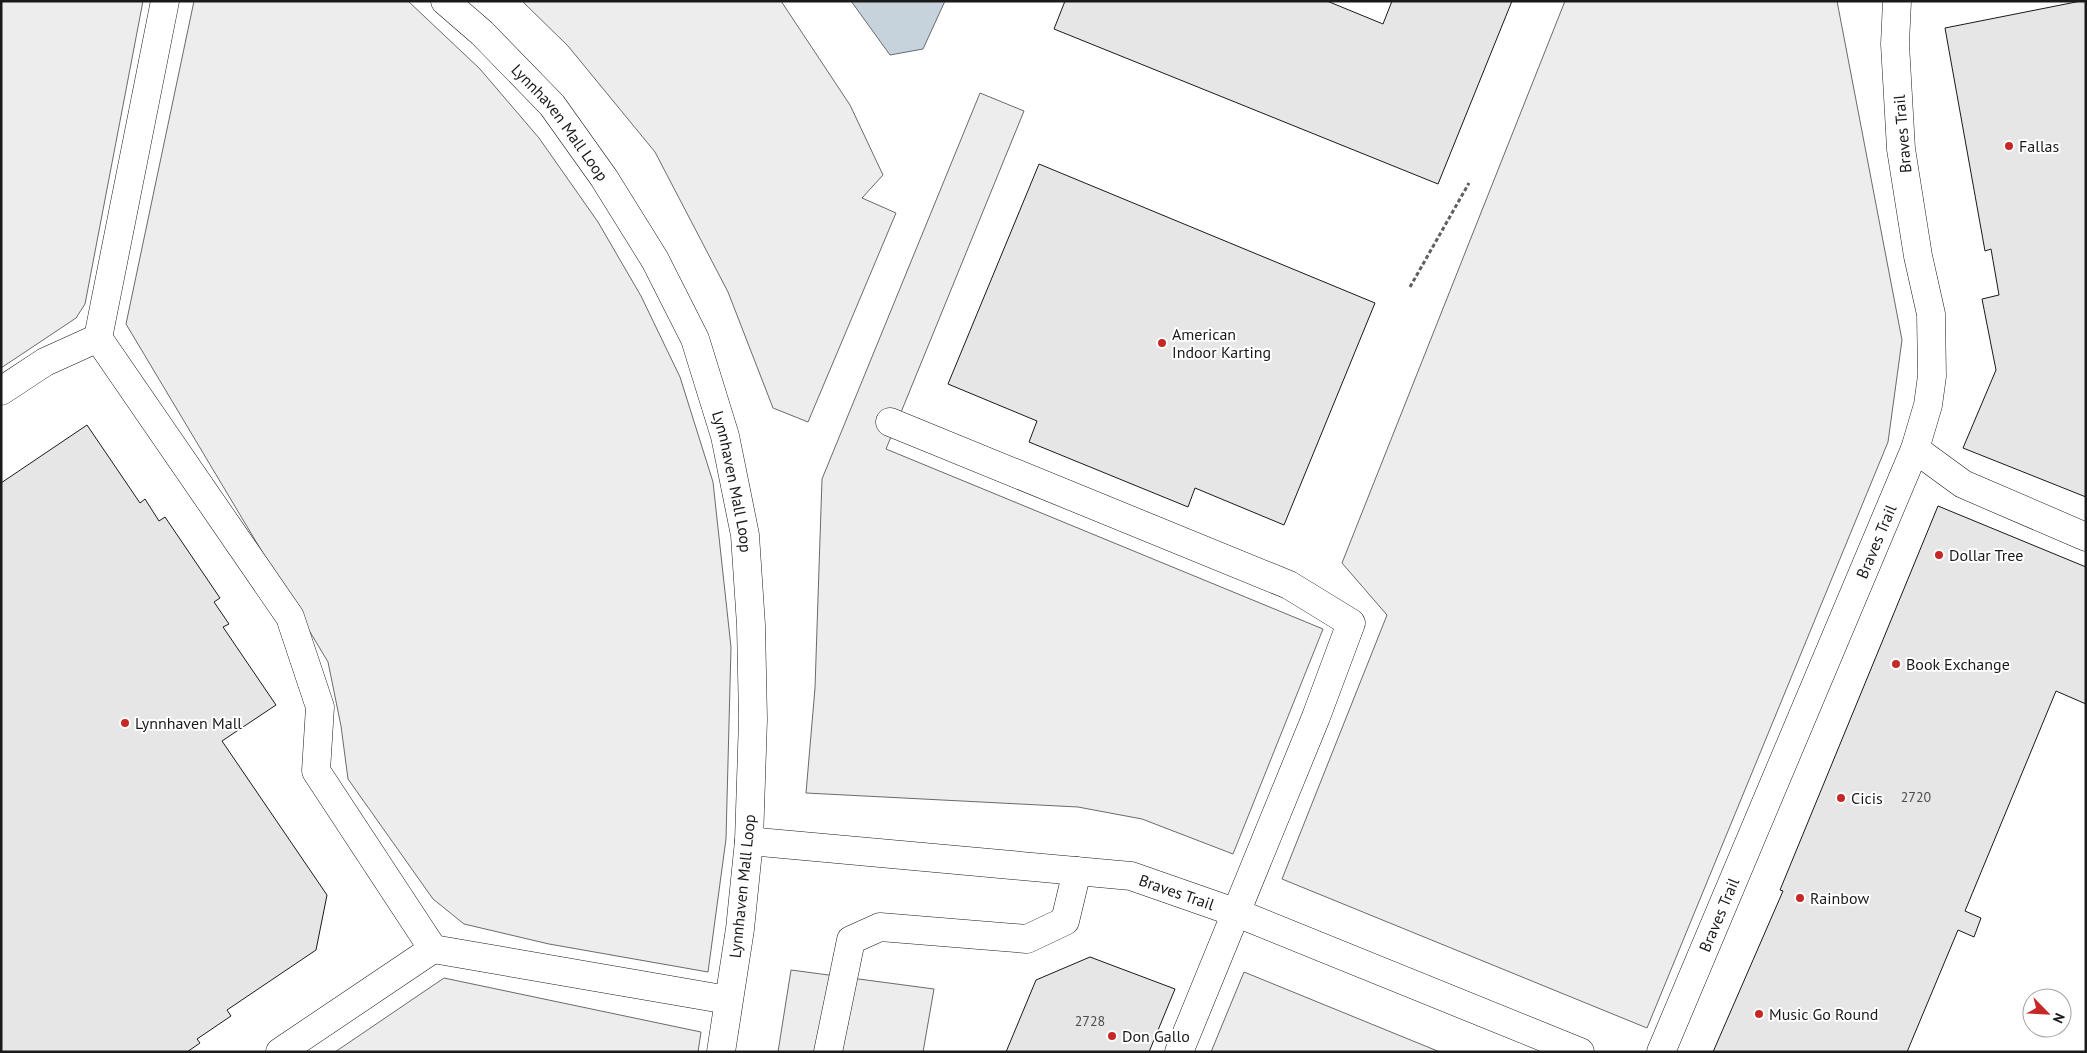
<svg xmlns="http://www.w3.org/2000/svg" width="2087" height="1053" font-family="'PT Sans',sans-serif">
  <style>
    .parking { fill: #ededed; stroke: #6a6a6a }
    .water { fill: #c6d2dc; stroke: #6a6a6a }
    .building { fill: #e6e6e6; stroke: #1a1a1a }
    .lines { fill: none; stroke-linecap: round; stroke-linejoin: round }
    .minor-casing { stroke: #1a1a1a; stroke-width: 29 }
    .path { stroke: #5f5f5f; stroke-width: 3; stroke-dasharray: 4 2.5; stroke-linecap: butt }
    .minor { stroke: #fff; stroke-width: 28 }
    .poi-dot { fill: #c62828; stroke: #fff; stroke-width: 2 }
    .labels { text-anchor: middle; stroke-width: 4; stroke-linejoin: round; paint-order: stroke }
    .number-label { font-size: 14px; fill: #4d4d4d }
    .street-label { font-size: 16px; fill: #1a1a1a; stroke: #fff }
    .poi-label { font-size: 16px; fill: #1a1a1a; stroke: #fff; text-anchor: start }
  </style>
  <rect width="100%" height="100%" fill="#fff"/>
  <!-- parking -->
  <path class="parking" d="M1 1H143L85 304 76 318 1 368Z
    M194 1H408L480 69 539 138 598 222 641 296 680 377 713 482 731 647 726 839 708 972 549 944 464 924 433 899 348 779 341 726 328 662 126 324Z
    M522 1H781L850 105 883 175 862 198 896 213 808 422 773 408 728 292 655 152 568 46Z
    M1565 1H1837L1902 340 1888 442 1647 1028 1282 879 1387 615 1342 563Z
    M980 93 1024 111 886 449 1323 629 1233 854 1142 819 1078 807 806 793 815 688 822 479Z
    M791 970 934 989 923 1052H778Z
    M1244 972 1440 1052H1211Z
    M444 978 701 1032 698 1052H335Z"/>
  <!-- water -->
  <path class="water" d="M851 1H945L923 49 890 55Z"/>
  <!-- building -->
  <path class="building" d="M1065 1H1327L1383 24 1392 1H1512L1438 184 1054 29Z
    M2081 1H2086V497L1963 448 1996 370 1982 299 1999 295 1991 249 1985 251 1945 28Z
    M1039 164 1375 303 1284 525 1195 488 1188 507 1029 442 1037 421 948 384Z
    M87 425 140 503 145 499 159 521 165 517 220 598 214 602 229 624 223 627 276 705 222 741 327 895 316 950 227 1010 231 1016 197 1039 200 1043 187 1052H1V483Z
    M1938 506 2086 567V704L2056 691 1965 911 1981 918 1974 937 1958 930 1907 1052H1713L1783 891 1780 890Z
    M1090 957 1175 989 1149 1052H1006L1036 980Z"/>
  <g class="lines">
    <defs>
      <g id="minor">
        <path id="s1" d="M445 1 482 33 552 105 604 178 655 260 695 339 725 436 745 535 751 625 753 719 749 841 740 929 721 1052"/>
        <path d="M98 338 165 1"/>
        <path d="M1 391 45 362 98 338 290 617 320 707 316 771 433 949 280 1052"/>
        <path d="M890 422 1289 585 1351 623 1316 717 1179 1052"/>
        <path d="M1915 449 1963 484 2086 537"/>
        <path id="s2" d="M749 841 1131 876 1237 913 1580 1052"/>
        <path d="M433 949 728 1000"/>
        <path d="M828 1052 851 940 880 927 1027 939 1065 921 1077 871"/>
        <path id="s3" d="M1661 1052 1915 449 1928 405 1932 376 1931 314 1918 256 1901 149 1895 44 1897 1"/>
      </g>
    </defs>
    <!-- minor casing -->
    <use href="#minor" class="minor-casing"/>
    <!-- path -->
    <path class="path" d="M1410 287 1469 183"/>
    <!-- minor -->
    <use href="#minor" class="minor"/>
  </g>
  <!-- markers -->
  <g class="poi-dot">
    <circle cx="2009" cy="146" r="5"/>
    <circle cx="1162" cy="343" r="5"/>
    <circle cx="1939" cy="555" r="5"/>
    <circle cx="1896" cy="664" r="5"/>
    <circle cx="125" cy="723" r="5"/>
    <circle cx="1841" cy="798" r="5"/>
    <circle cx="1800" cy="898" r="5"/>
    <circle cx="1759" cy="1014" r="5"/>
    <circle cx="1112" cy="1036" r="5"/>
  </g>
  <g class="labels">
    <!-- number labels -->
    <g class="number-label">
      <text x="1916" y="802">2720</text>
      <text x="1090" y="1026">2728</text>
    </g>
    <!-- street labels -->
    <g class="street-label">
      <text dy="6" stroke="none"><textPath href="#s1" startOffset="168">Lynnhaven Mall Loop</textPath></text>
      <text transform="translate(1902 134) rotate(-95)" y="6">Braves Trail</text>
      <text dy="6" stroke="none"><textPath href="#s1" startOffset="572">Lynnhaven Mall Loop</textPath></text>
      <text dy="6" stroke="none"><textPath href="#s3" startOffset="554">Braves Trail</textPath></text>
      <text transform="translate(742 886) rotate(-84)" y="6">Lynnhaven Mall Loop</text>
      <text dy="6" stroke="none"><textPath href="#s2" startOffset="432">Braves Trail</textPath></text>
      <text dy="6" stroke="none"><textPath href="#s3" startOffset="149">Braves Trail</textPath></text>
    </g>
    <!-- poi labels -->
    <g class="poi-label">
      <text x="2019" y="152">Fallas</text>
      <text x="1172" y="340">American<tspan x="1172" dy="18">Indoor Karting</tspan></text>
      <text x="1949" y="561">Dollar Tree</text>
      <text x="1906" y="670">Book Exchange</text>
      <text x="135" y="729">Lynnhaven Mall</text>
      <text x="1851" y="804">Cicis</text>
      <text x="1810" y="904">Rainbow</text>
      <text x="1769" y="1020">Music Go Round</text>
      <text x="1122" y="1042">Don Gallo</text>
    </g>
  </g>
  <!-- border -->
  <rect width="2087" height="1053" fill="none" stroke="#1a1a1a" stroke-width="5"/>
  <!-- north arrow -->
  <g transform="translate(2047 1013) rotate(114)"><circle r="24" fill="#ffffff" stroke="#a3a3a3"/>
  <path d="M0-4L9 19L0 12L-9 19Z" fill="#c62828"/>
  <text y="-8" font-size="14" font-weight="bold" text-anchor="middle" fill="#1a1a1a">N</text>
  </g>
</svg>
